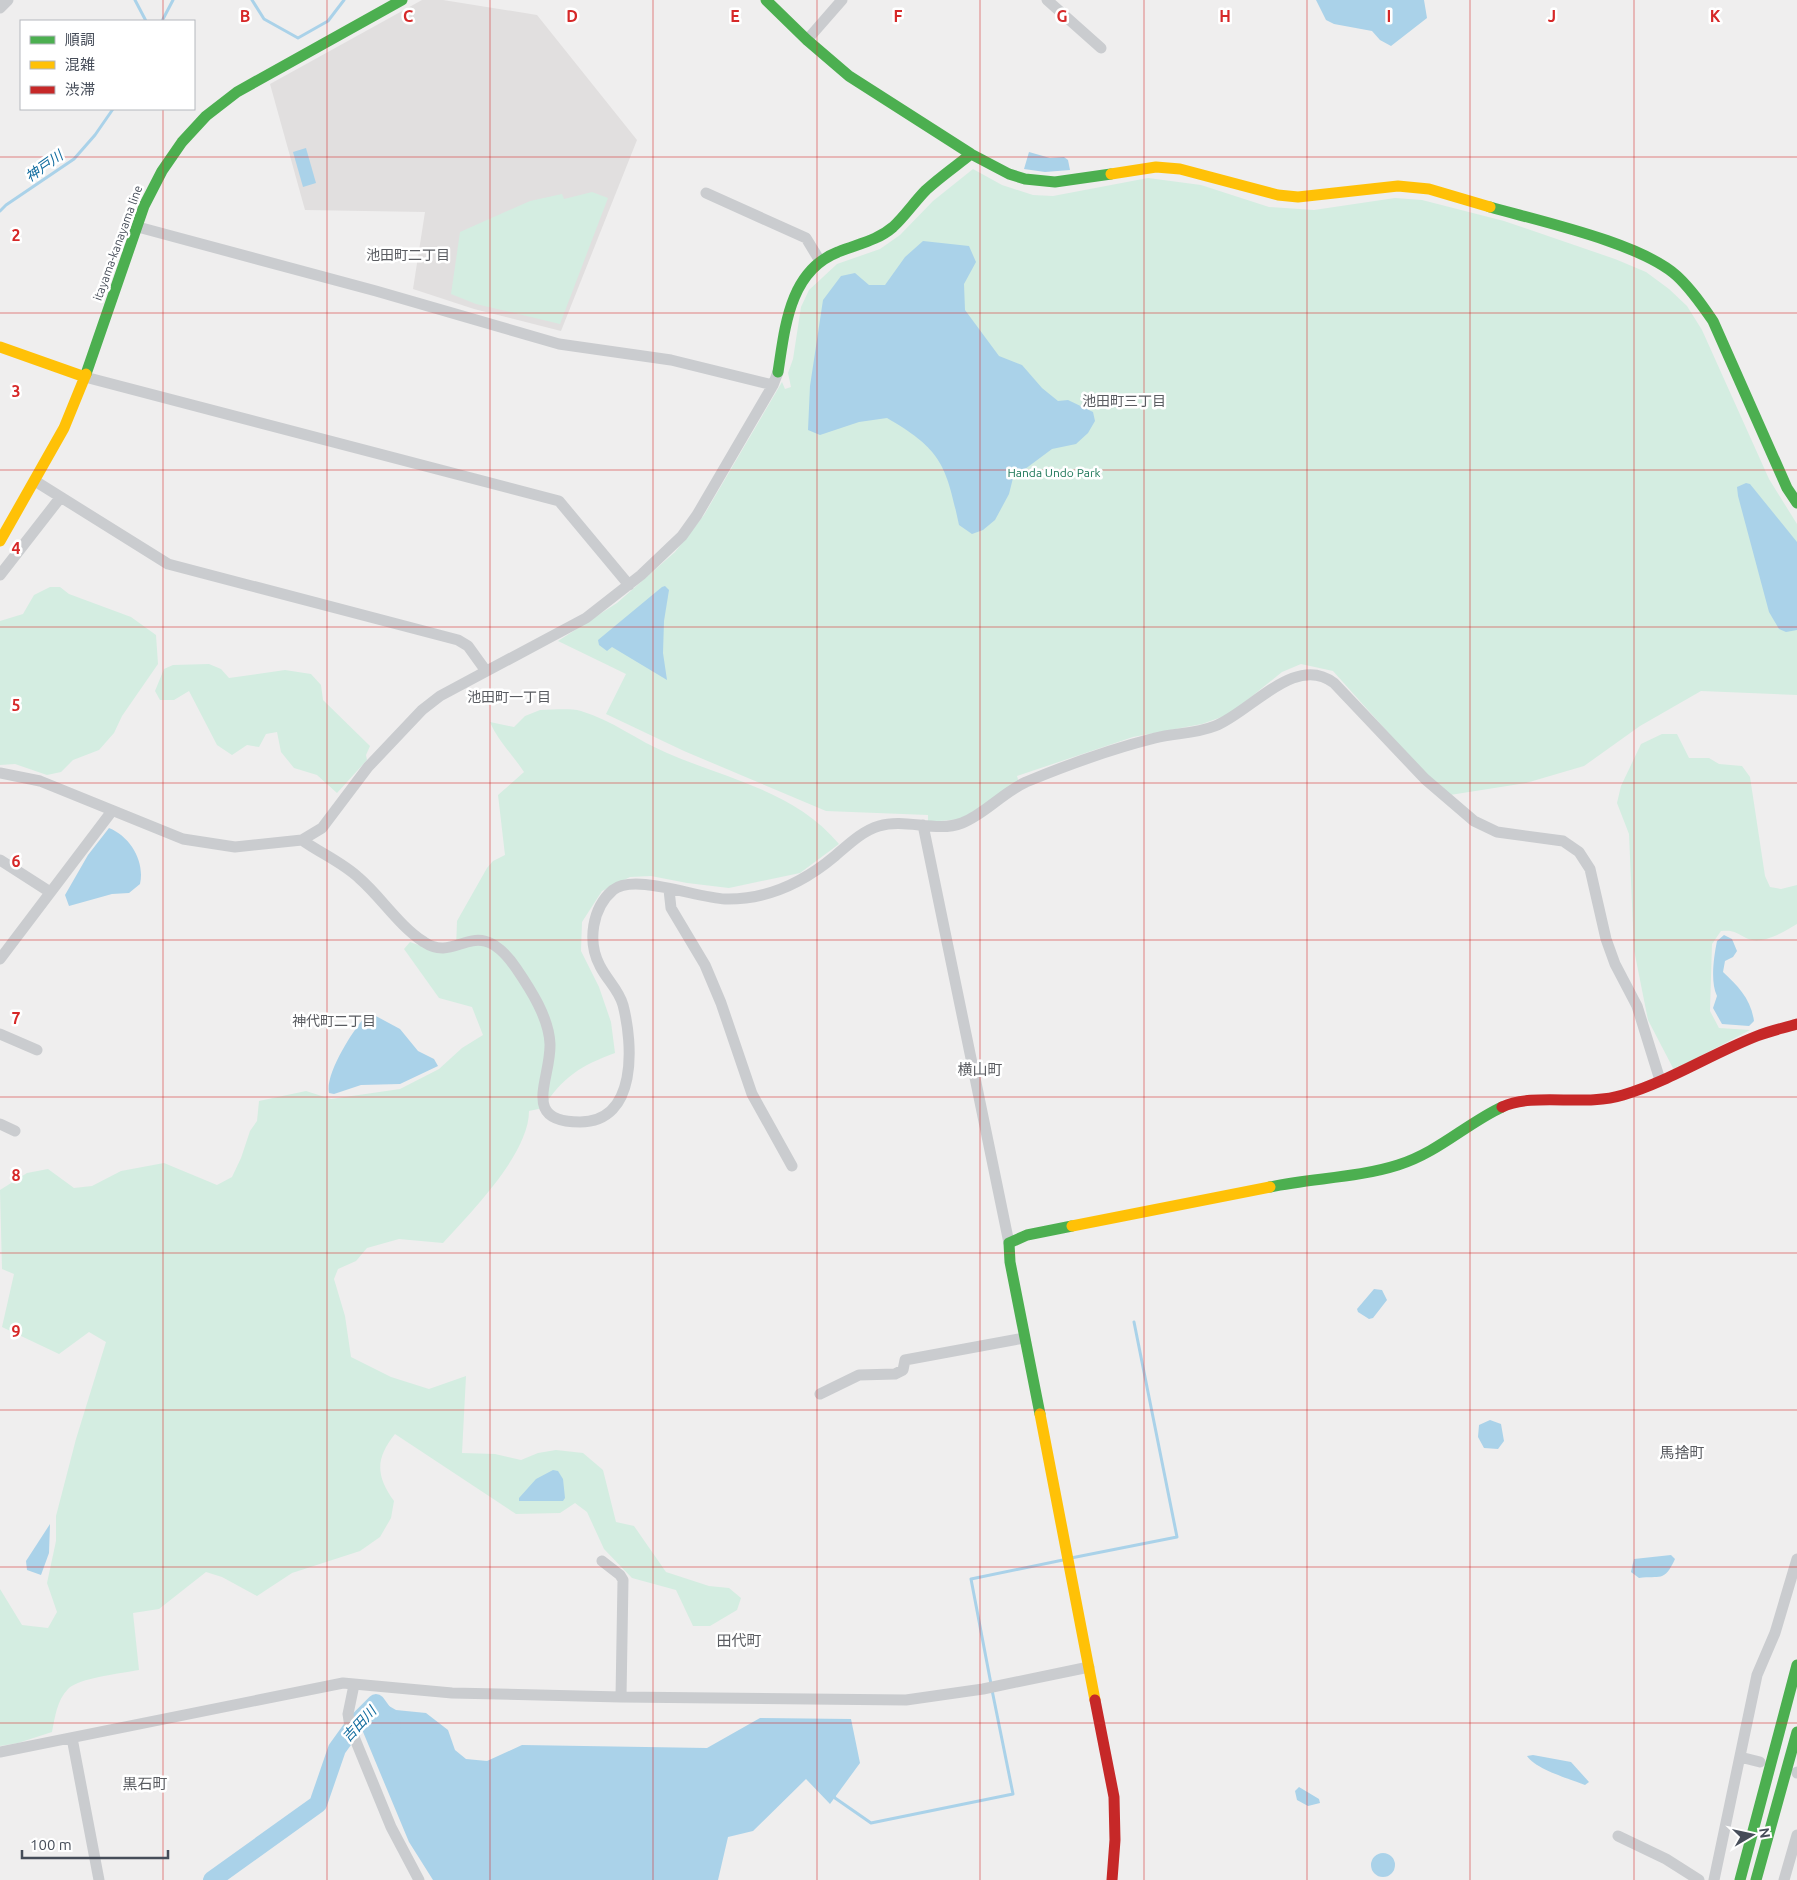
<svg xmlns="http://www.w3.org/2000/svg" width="1797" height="1880" font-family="Ubuntu,'Noto Sans JP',sans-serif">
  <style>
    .education { fill: #e1dfdf }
    .green { fill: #d4ede1 }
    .water { fill: #aad2e9 }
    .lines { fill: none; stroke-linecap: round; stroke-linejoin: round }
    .stream { stroke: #aad2e9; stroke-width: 3 }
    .river { stroke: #aad2e9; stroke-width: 18 }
    .street { stroke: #cacccf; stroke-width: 11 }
    .fast { stroke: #4caf50; stroke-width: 11 }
    .slow { stroke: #ffc107; stroke-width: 11 }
    .jam { stroke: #c62828; stroke-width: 11 }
    .grid { fill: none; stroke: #d62828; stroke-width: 1; stroke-opacity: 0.55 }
    .labels { text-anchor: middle; stroke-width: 5; stroke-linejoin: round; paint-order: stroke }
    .street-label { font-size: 12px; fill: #464d59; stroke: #fff }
    .park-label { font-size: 12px; fill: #1b7657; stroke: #fff }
    .water-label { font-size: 14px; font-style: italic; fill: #136d9f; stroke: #fff }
    .neighbourhood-label { font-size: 14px; fill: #5a5c61; stroke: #fff }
    .quarter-label { font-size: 15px; fill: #5a5c61; stroke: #fff }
    .grid-label { font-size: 16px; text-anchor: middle; font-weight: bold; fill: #d62828; stroke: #fff; stroke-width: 5; stroke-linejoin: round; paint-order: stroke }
  </style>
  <rect width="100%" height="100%" fill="#efeeee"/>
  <!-- education -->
  <path class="education" d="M422 0H443L537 15 637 140 561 331 474 309 413 289 425 212 305 210 270 84Z"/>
  <!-- green -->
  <path class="green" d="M973 169 1002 185 1033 195 1053 196 1148 178 1201 185 1269 207 1314 210 1395 198 1422 200 1504 221 1615 259 1646 272 1669 289 1687 306 1702 330 1769 479 1797 524V695L1701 691 1640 726 1584 766 1526 783 1450 795 1427 776 1333 671 1301 664 1282 672 1230 714 1202 724 1133 737 1017 776 1019 783 961 819 928 822V815L826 811 684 751 606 714 626 674 558 641 617 603 675 552 704 515 782 382 785 389 791 387 788 373 793 359 801 307 809 290 837 264 880 249 900 235 933 201Z
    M592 192 608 198 560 324 476 304 451 294 460 232 530 201 562 194 564 199Z
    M50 587H60L69 594 131 617 156 635 158 664 122 716 114 733 99 750 73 760 61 772 47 775 15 764 0 765V621L23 614 34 595Z
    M209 664 221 669 229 678 285 670 311 674 321 685 323 700 370 746 366 755 367 760 337 793 317 775 294 768 281 752 277 732 266 734 259 747 247 745 232 755 217 745 189 691 174 700H160L155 691 164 669 173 665Z
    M540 710C553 710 569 708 581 711 612 720 638 741 667 753 727 779 795 791 839 844L800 873 729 888 687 883 651 876 630 877 602 891 582 922 581 951 599 987 611 1022 615 1053C582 1065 562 1077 543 1108L529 1111C529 1154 471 1212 443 1243L399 1239 367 1248 356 1261 338 1269 334 1279 345 1316 351 1357 391 1377 429 1389 466 1376 462 1453 495 1454 521 1460 538 1453 556 1450 583 1453 603 1470 616 1522 634 1526 666 1572 709 1586 729 1588 741 1598 737 1610 710 1626H693L676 1590 632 1578 604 1549 587 1512 575 1503 560 1513 516 1514 395 1434C375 1459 376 1476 394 1501L391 1518 380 1537 360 1551 292 1573 257 1596 222 1577 206 1572 159 1609 133 1613 139 1670C123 1673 78 1678 68 1689 57 1700 55 1717 52 1732L18 1743 0 1746V1589L22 1625 48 1628 57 1612 47 1583 56 1541V1516L76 1439 106 1342 89 1332 59 1354 2 1327 14 1274 2 1269 0 1190 27 1173 48 1169 74 1188 92 1186 121 1171 164 1163 217 1185 232 1177 241 1158 250 1131 257 1121 259 1101 306 1091 331 1099 400 1089 439 1069 462 1048 483 1035 472 1007 439 998 404 949 410 942 433 950 456 949 457 921 487 868 493 861 505 855 498 795 524 772C513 755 498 741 490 722L514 727 525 716Z
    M1662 734H1677L1689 758H1709L1719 764 1742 766 1750 777 1765 876 1770 887 1781 889 1797 885V924C1783 932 1762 946 1746 938 1735 932 1733 930 1721 931L1712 944 1710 1011 1719 1028 1750 1030 1674 1070 1648 1020 1634 950 1629 834 1617 803 1621 786 1641 744Z"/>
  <!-- water -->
  <path class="water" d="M1316 0H1424L1427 18 1391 46 1380 40 1372 31 1334 24 1326 20Z
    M306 148 316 183 303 187 293 152Z
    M1029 152 1050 158 1064 157 1068 160 1070 170 1045 172 1024 169Z
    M923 241 969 246 976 262 964 284 965 310 999 356 1022 365 1042 388 1058 401 1068 400 1093 412 1095 421 1088 433 1076 444 1052 449 1013 478 1009 494 995 520 983 530 972 534 959 525C946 465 942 450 887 418L859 422 820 435 808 430 810 386 823 300 841 276 855 273 869 285H885L905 257Z
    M1746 483 1750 484 1797 542V630L1786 632 1779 629 1769 612 1738 496 1737 487Z
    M665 586 669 590 664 621 663 653 667 680 612 647 607 651 599 645 598 640 662 587Z
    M109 828C131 837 145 862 140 884L129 893 112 894 69 906 65 895 88 855Z
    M1724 935 1732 939 1737 951 1733 957 1725 961 1723 972C1738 986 1751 999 1754 1021L1749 1026 1722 1024 1713 1008 1717 996C1710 982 1714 956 1717 941Z
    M374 1015 400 1029 418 1051 434 1059 438 1066 400 1084 361 1085 334 1094 329 1093C325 1074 352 1032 364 1018Z
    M1374 1289 1382 1290 1387 1300 1373 1318 1369 1319 1358 1312 1357 1309Z
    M1490 1420 1501 1424 1504 1441 1498 1449 1484 1448 1478 1437 1479 1425Z
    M553 1470 558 1471 563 1479 565 1498 563 1501H519V1498L536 1479Z
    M50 1524 49 1553 41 1575 27 1570 26 1561Z
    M1671 1555 1675 1559C1664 1583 1660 1575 1639 1578L1631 1572 1634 1559Z
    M382 1702 396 1710 426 1713 448 1730 455 1750 466 1759 487 1761 522 1745 707 1748 760 1718 851 1719 860 1763 830 1804 806 1779 753 1831 728 1837 718 1880H433L409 1842 361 1727Z
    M1533 1755 1571 1762 1589 1782 1585 1785C1570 1779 1535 1769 1527 1756Z
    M1299 1787 1319 1799 1320 1803 1308 1806 1297 1800 1295 1791Z
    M1371 1865a12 12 0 1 1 24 0a12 12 0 1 1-24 0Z"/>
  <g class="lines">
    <!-- stream -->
    <path class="stream" d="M135 0 146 21
      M252 0 264 19 298 38 328 21 344 0
      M162 21 173 0
      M0 211 6 205 74 159 95 135 113 109
      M1071 1558 1177 1537 1134 1322
      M991 1684 971 1579 1063 1560
      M833 1794 835 1798 871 1823 1013 1794 992 1690"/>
    <!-- river -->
    <path class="river" d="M212 1880 318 1804 337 1749 355 1724 376 1703 392 1725"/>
    <!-- street -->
    <path class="street" d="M1047 0 1101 48
      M0 8 8 0
      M807 40 842 0
      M706 193 806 238 820 261
      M138 227 376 291 559 344 671 360 773 385
      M85 377 559 501 629 585
      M35 481 168 564 458 640 468 646 486 671
      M0 575 60 498
      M0 773 40 781 183 839 235 847 302 840 322 828 368 767 422 710 440 696 586 618 641 575 682 536 697 515 773 385 778 372
      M923 825 1009 1243
      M302 840C320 853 342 862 359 878 381 897 399 926 424 942 458 965 476 910 516 968 531 990 549 1018 550 1044 551 1080 520 1122 580 1122 638 1122 633 1044 623 1005 619 990 607 980 600 966 587 942 592 908 613 890 634 873 697 898 725 899 767 900 804 882 835 856 848 845 862 831 879 826 906 818 936 833 962 823 985 814 1002 793 1026 782 1067 765 1111 749 1155 738 1175 733 1195 734 1215 726 1251 712 1295 653 1334 683L1425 779 1474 821 1497 832 1563 841 1579 852 1590 869 1606 939 1615 964 1637 1006 1660 1080
      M0 860 50 892
      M669 890 671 908 705 965 721 1003 752 1094 792 1166
      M0 959 112 811
      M0 1034 37 1050
      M0 1124 15 1131
      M820 1394 859 1375 895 1374 903 1370 905 1360 1024 1338
      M602 1561 620 1575 623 1580 621 1697
      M354 1685 348 1714 350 1727 391 1827 419 1880
      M72 1738 99 1880
      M0 1752 343 1683 452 1693 621 1697 906 1700 983 1689 1089 1667
      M1740 1757 1760 1762
      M1797 1772V1773
      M1618 1836 1666 1859 1699 1880
      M1714 1880 1757 1675 1775 1633 1797 1559
      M1784 1880 1797 1835"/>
    <!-- fast -->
    <path class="fast" d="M766 0 807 40 849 76 971 154 1009 174 1025 179 1055 182 1111 174
      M1490 207C1539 221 1641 243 1677 276 1691 289 1702 305 1713 321L1787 488 1797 503
      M778 372C785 328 789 271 838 252 857 244 877 241 893 227 905 216 915 201 926 190 940 177 956 166 971 154
      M86 374 144 206 162 171 182 142 206 116 237 92 402 0
      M1270 1187C1312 1178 1357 1178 1398 1165 1437 1153 1466 1124 1502 1107
      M1040 1414 1010 1262 1009 1243 1027 1235 1072 1226
      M1740 1880 1797 1665
      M1756 1880 1797 1732"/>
    <!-- slow -->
    <path class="slow" d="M1111 174 1156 167 1180 169 1278 195 1298 197 1398 186 1429 189 1490 207
      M0 347 85 377
      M0 541 64 428 86 374
      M1072 1226 1270 1187
      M1040 1414 1095 1700"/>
    <!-- jam -->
    <path class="jam" d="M1502 1107C1534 1092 1585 1107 1623 1095 1670 1081 1711 1054 1757 1036 1769 1031 1784 1028 1797 1024
      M1095 1700 1114 1797 1115 1840 1112 1880"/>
  </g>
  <!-- grid -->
  <path class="grid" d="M163 0V21M327 0V1880M490 0V1880M653 0V1880M817 0V1880M980 0V1880M1144 0V1880M1307 0V1880M1470 0V1880M1634 0V1880M163 109V1880M0 157H1797M0 313H1797M0 470H1797M0 627H1797M0 783H1797M0 940H1797M0 1097H1797M0 1253H1797M0 1410H1797M0 1567H1797M0 1723H1797"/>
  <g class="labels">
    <!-- street labels -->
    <g class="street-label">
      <text transform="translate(118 243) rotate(-70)" y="4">itayama-kanayama line</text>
    </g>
    <!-- park labels -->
    <g class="park-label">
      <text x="1054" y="477">Handa Undo Park</text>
    </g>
    <!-- water labels -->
    <g class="water-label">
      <text transform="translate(44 166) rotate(-35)" y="5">神戸川</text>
      <text transform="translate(359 1724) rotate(-47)" y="5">吉田川</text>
    </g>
    <!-- neighbourhood labels -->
    <g class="neighbourhood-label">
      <text x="408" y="260">池田町二丁目</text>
      <text x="1124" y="406">池田町三丁目</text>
      <text x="509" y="702">池田町一丁目</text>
      <text x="334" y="1026">神代町二丁目</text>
    </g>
    <!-- quarter labels -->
    <g class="quarter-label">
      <text x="980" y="1075">横山町</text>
      <text x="1682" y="1458">馬捨町</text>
      <text x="739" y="1646">田代町</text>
      <text x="145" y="1789">黒石町</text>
    </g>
  </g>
  <g class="grid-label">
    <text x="245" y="22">B</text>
    <text x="408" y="22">C</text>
    <text x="572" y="22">D</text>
    <text x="735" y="22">E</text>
    <text x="898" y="22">F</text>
    <text x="1062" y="22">G</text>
    <text x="1225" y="22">H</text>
    <text x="1389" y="22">I</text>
    <text x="1552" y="22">J</text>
    <text x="1715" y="22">K</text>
    <text x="16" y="241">2</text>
    <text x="16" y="397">3</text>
    <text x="16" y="554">4</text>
    <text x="16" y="711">5</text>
    <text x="16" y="867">6</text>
    <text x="16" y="1024">7</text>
    <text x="16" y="1181">8</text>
    <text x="16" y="1337">9</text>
  </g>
  <!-- legend -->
  <rect x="20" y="20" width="175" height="90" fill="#ffffff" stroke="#b5b8bd"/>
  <rect x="30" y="36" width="25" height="8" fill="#4caf50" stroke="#b5b8bd"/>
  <text x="65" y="45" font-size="15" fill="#464d59">順調</text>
  <rect x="30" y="61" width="25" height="8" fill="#ffc107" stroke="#b5b8bd"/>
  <text x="65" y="70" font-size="15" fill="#464d59">混雑</text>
  <rect x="30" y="86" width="25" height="8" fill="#c62828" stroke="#b5b8bd"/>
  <text x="65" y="95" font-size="15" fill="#464d59">渋滞</text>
  <!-- north arrow -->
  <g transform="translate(1752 1835) rotate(81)" stroke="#ffffff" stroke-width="4" paint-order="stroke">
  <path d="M0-4L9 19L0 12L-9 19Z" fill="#464d59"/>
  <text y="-8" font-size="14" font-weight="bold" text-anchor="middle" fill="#464d59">N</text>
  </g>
  <!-- scale -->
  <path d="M22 1850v8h146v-8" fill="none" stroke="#464d59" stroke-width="2.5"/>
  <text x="30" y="1850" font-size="15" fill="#464d59" stroke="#ffffff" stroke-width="4" paint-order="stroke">100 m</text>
</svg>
